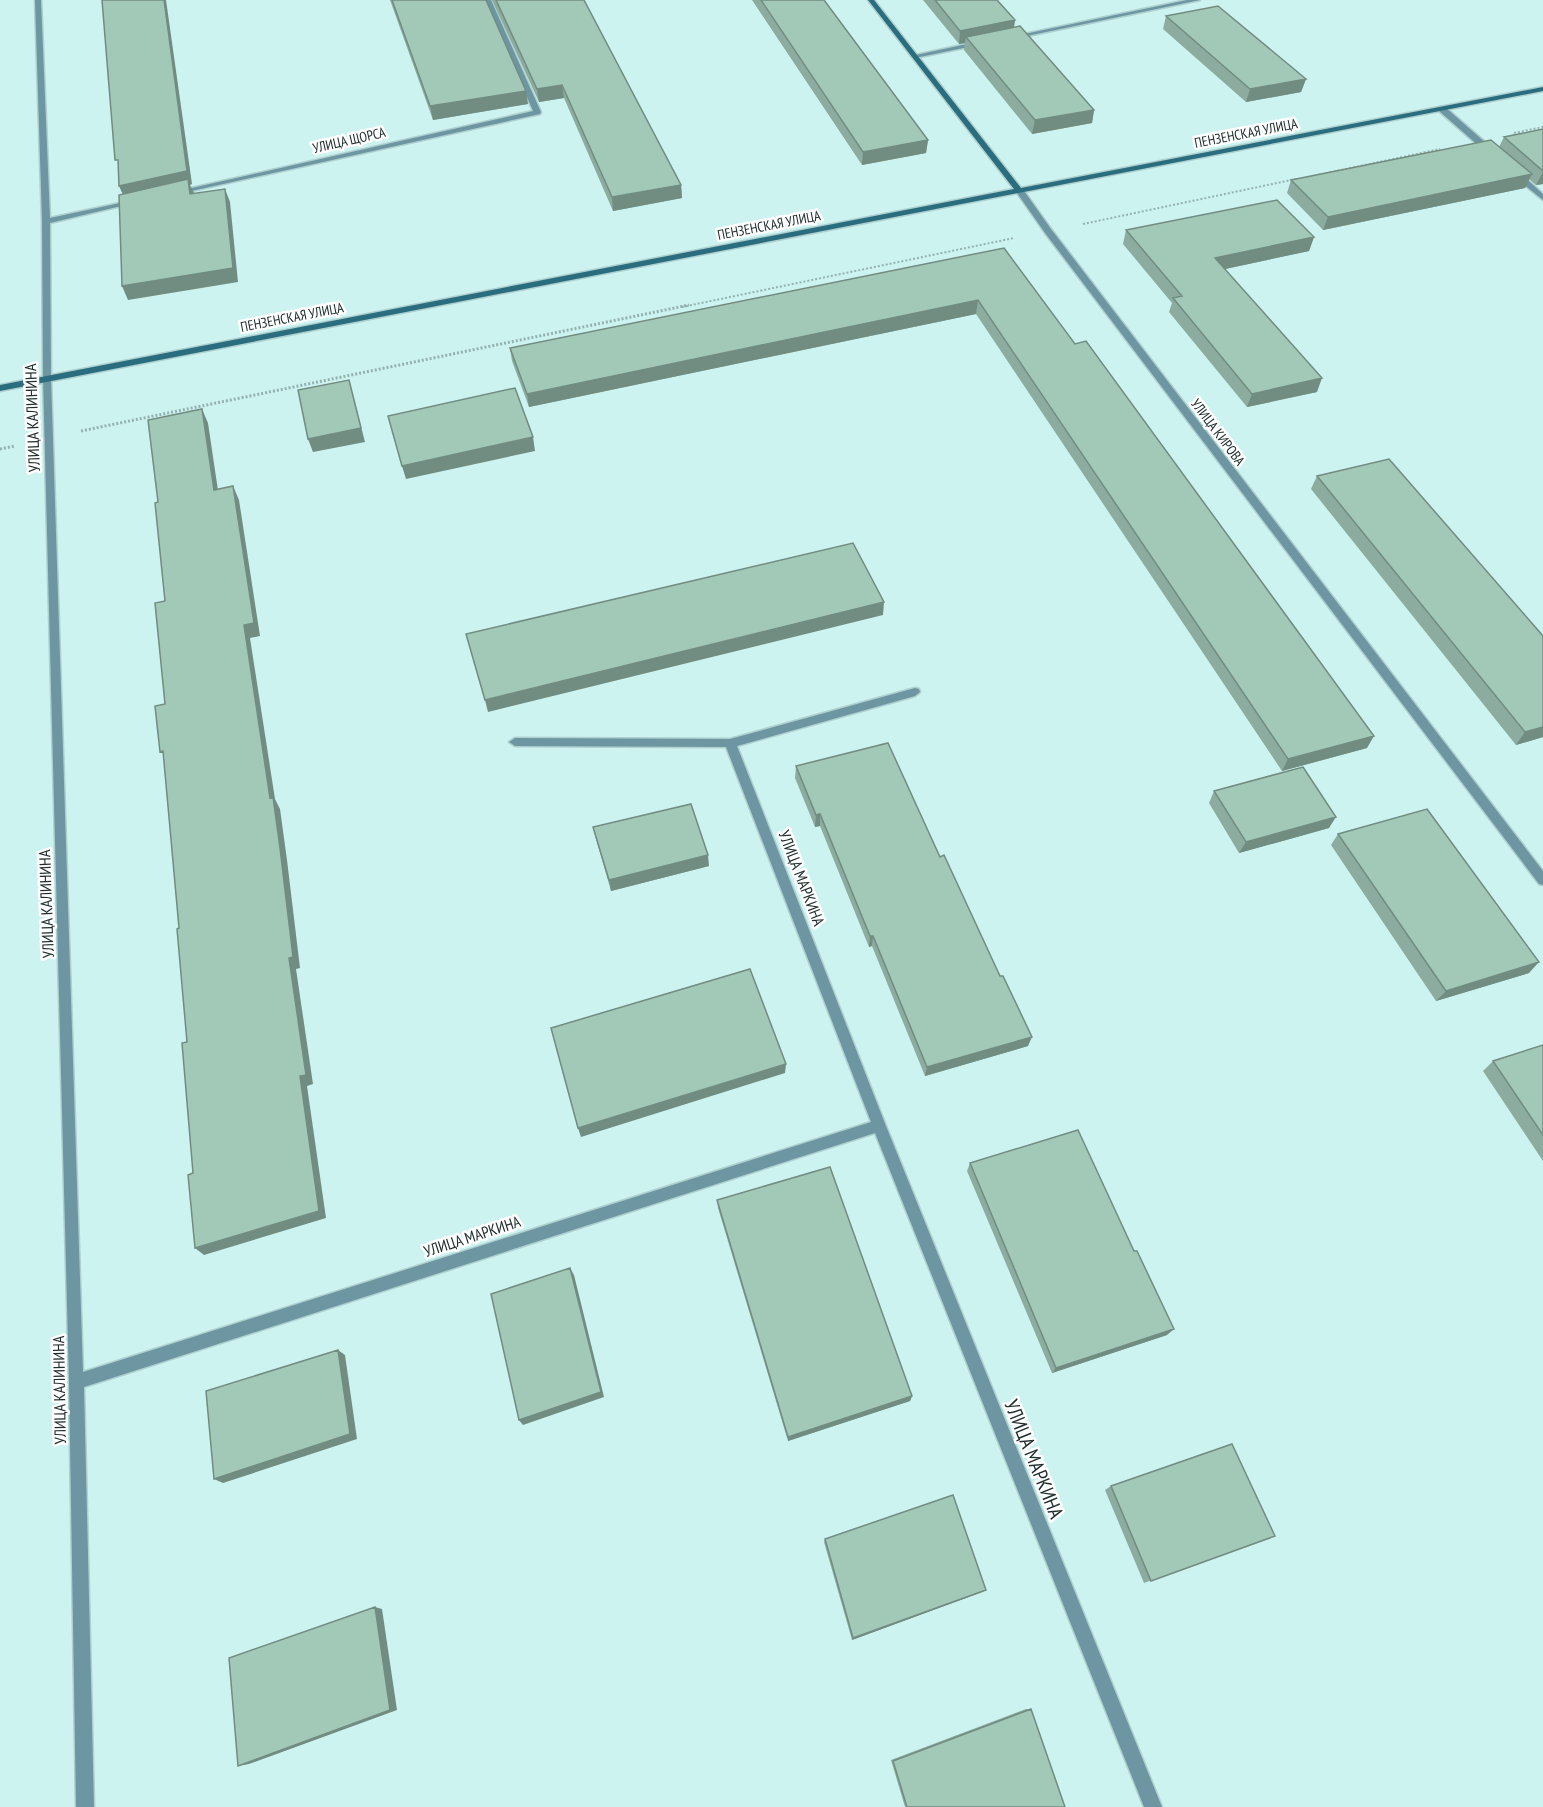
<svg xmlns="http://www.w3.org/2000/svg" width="1543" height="1807" font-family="'PT Sans Narrow',sans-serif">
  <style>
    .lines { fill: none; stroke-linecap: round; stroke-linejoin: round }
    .street-casing { stroke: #aed0ce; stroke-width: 3 }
    .secondary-casing { stroke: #aed0ce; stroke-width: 3 }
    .path-far1 { stroke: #93b1af; stroke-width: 2; stroke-dasharray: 2 2; stroke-linecap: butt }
    .path { stroke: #93b1af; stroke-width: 3; stroke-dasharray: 2 2; stroke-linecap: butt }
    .street { fill: #6d96a2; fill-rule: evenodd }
    .secondary { fill: #296d7e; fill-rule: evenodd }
    .wall { fill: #8bac9e }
    .shaded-wall { fill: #718c81 }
    .building { fill: #a2c8b8; stroke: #718c81; stroke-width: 1.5 }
    .labels { text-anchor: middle; stroke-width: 5; stroke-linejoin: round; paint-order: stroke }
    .far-street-label { font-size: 14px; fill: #202f2e; stroke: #fff }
    .street-label { font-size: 16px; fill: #202f2e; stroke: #fff }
    .near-street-label { font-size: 20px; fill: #202f2e; stroke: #fff }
  </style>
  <rect width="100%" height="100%" fill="#cdf3f1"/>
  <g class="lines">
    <defs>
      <path id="street" d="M35 0H41L50 218 134 200 138 202 50 223 51 378 83 1372 871 1122 726 747 515 746 509 742 515 738 730 739 915 688 919 689 920 692 915 696 737 746 886 1126 1162 1807H1144L875 1133 84 1387 94 1807H76L69 1382 43 378 42 221Z
        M485 0H491L541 112 540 114 178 194 174 192 533 111Z
        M1187 0H1200L1013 39 1010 37Z
        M981 41 983 42V44L915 58 911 56Z
        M1439 107H1445L1494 150V154H1488L1439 111Z
        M1512 171H1518L1543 194V200L1512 175Z
        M1016 188H1022L1051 229 1543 871V885L1539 884 1045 233 1015 190Z"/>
      <path id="secondary" d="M868 0H874L1021 188 1543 87V91L0 391V385L1014 189Z"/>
    </defs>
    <!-- street casing -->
    <use href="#street" class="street-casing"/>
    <!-- secondary casing -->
    <use href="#secondary" class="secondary-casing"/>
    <!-- path-far1 -->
    <path class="path-far1" d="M1514 133 1543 127
      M1318 175 1440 149
      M1083 224 1296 179
      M682 307 1014 238"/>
    <!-- path -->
    <path class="path" d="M81 431 689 305
      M0 449 15 446"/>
    <!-- street -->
    <use href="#street" class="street"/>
    <!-- secondary -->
    <use href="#secondary" class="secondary"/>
  </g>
  <!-- wall -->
  <path class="wall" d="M390 0H486L528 104 433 120Z
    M492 0H584L681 185 682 198 613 211 564 98 539 102Z
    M752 0H824L928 140 926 153 862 165Z
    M923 0H997L1015 20 1014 27 1094 110 1092 123 1032 134 964 50 965 43 959 44Z
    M1166 16 1306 79 1301 92 1246 102 1163 29Z
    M1543 129V184L1536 185 1529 179 1525 188 1323 230 1287 193 1291 180 1499 147 1504 137Z
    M1126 230 1314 237 1309 251 1225 269 1317 392 1247 407 1169 312 1172 303 1123 244Z
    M1004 248 1367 748 1282 771 976 314 529 407 512 361 510 348Z
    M1317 476 1543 636V737L1516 745 1311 489Z
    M796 766 1028 1046 925 1076 872 946 869 947 820 826 815 827 795 778Z
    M1214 791 1329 828 1239 853 1209 803Z
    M593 827 709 866 611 891 596 839Z
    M1338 834 1529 973 1436 1001 1331 845Z
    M1543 1045V1161L1483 1071 1493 1061Z
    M970 1163 1167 1335 1052 1373 967 1171Z
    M717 1200 912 1396 910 1401 788 1441 718 1208Z
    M1111 1486 1275 1536 1144 1583 1105 1490Z
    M825 1539 982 1592 852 1640 824 1542Z
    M1026 1709H1031L1065 1807H905L891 1760Z"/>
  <!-- shaded-wall -->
  <path class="shaded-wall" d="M164 0H166L192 184 190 185 194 193 195 207 125 199 119 186Z
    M1015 20 1013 33 966 37 965 43 959 44 960 31Z
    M1306 79 1301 92 1246 102 1250 89Z
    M562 85 564 98 539 102 537 89Z
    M526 91 528 104 433 120 430 106Z
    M1094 110 1092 123 1032 134 1035 120Z
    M928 140 926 153 862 165 863 152Z
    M1543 172V184L1536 185Z
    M1532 174 1525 188 1323 230 1328 217Z
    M681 185 682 198 613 211 612 197Z
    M225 189 230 202 238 282 128 300 122 286Z
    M1314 237 1309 251 1211 272 1215 258Z
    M978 300 976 314 529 407 527 394Z
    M1322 378 1317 392 1247 407 1252 394Z
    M349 380 365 442 313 452 308 439Z
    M202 409 208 423 220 504 214 490Z
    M533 437 535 451 406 479 402 466Z
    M233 486 239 500 260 636 250 638 275 799 280 809 287 860 300 968 296 969 313 1084 307 1086 326 1218 204 1255 195 1248 300 1076 289 958 270 798 244 625Z
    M884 602 883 615 488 712 485 700Z
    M1543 727V737L1516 745 1525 732Z
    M1374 736 1367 748 1282 771 1288 759Z
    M820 814V826L815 827 816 815Z
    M1336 817 1329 828 1239 853 1246 842Z
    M708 855 709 866 611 891 609 880Z
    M870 936H873L872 946 869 947Z
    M1539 962 1529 973 1436 1001 1446 991Z
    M1032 1037 1028 1046 925 1076 927 1067Z
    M786 1064 785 1073 581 1137 578 1128Z
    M570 1268 574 1275 604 1397 523 1425 519 1420Z
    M1174 1329 1167 1335 1052 1373 1056 1368Z
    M338 1350 345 1355 357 1439 223 1483 214 1479Z
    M912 1396 910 1401 788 1441V1437Z
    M986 1590 982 1592 852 1640 853 1638Z
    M375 1607 382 1609 397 1710 249 1764 238 1766Z"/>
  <!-- building -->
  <path class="building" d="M102 0H164L187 171 119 186 118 160H115Z
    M392 0H486L526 91 430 106Z
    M496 0H584L681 185 612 197 562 85 537 89Z
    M761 0H824L928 140 863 152Z
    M935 0H997L1015 20 960 31Z
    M1218 6 1306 79 1250 89 1166 16Z
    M1020 26 1094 110 1035 120 966 37Z
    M1543 129V171L1504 137Z
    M1491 140 1532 174 1328 217 1291 180Z
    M188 179 190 194 225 189 233 268 122 286 119 195Z
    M1277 200 1314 237 1215 258 1322 378 1252 394 1173 298 1182 296 1126 230Z
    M1004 248 1075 344 1086 341 1374 736 1288 759 978 300 527 394 510 348Z
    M349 380 361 428 308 439 298 390Z
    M515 388 533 437 402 466 388 416Z
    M202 409 214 490 233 486 254 623 244 625 270 798 273 797 280 848 293 957 289 958 306 1075 300 1076 319 1211 195 1248 188 1175 193 1173 182 1043 187 1042 177 929 179 928 163 751 160 752 155 706 165 704 155 603 165 601 155 503 158 502 148 420Z
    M1389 459 1543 636V727L1525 732 1317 476Z
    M853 543 884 602 485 700 466 634Z
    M888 743 940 857 944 855 1000 976H1003L1032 1037 927 1067 873 936H870L820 814 816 815 796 766Z
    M1303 767 1336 817 1246 842 1214 791Z
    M691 804 708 855 609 880 593 827Z
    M1427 809 1539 962 1446 991 1338 834Z
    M750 969 786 1064 578 1128 551 1028Z
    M1543 1045V1135L1493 1061Z
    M1078 1130 1134 1251H1137L1174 1329 1056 1368 970 1163Z
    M830 1167 912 1396 788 1437 717 1200Z
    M570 1268 601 1392 519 1420 491 1294Z
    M338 1350 350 1434 214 1479 206 1391Z
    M1232 1444 1275 1536 1151 1581 1111 1486Z
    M953 1495 986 1590 853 1638 825 1539Z
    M375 1607 390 1710 238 1766 229 1658Z
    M1031 1709 1065 1807H907L893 1761Z"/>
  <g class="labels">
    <!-- far-street labels -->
    <g class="far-street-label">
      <text transform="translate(1246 133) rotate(-11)" y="5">ПЕНЗЕНСКАЯ УЛИЦА</text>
      <text transform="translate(349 140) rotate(-13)" y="5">УЛИЦА ЩОРСА</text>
      <text transform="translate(769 225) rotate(-11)" y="5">ПЕНЗЕНСКАЯ УЛИЦА</text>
      <text transform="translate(292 317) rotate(-11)" y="5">ПЕНЗЕНСКАЯ УЛИЦА</text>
      <text transform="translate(1218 432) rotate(53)" y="5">УЛИЦА КИРОВА</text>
    </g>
    <!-- street labels -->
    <g class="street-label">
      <text transform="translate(32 418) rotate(-92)" y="6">УЛИЦА КАЛИНИНА</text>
      <text transform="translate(802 878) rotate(69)" y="6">УЛИЦА МАРКИНА</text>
      <text transform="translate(46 904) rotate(-92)" y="6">УЛИЦА КАЛИНИНА</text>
      <text transform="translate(472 1236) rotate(-18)" y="6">УЛИЦА МАРКИНА</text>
      <text transform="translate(59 1390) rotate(-91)" y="6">УЛИЦА КАЛИНИНА</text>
    </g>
    <!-- near-street labels -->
    <g class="near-street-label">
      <text transform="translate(1034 1459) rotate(68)" y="7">УЛИЦА МАРКИНА</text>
    </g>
  </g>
</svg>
